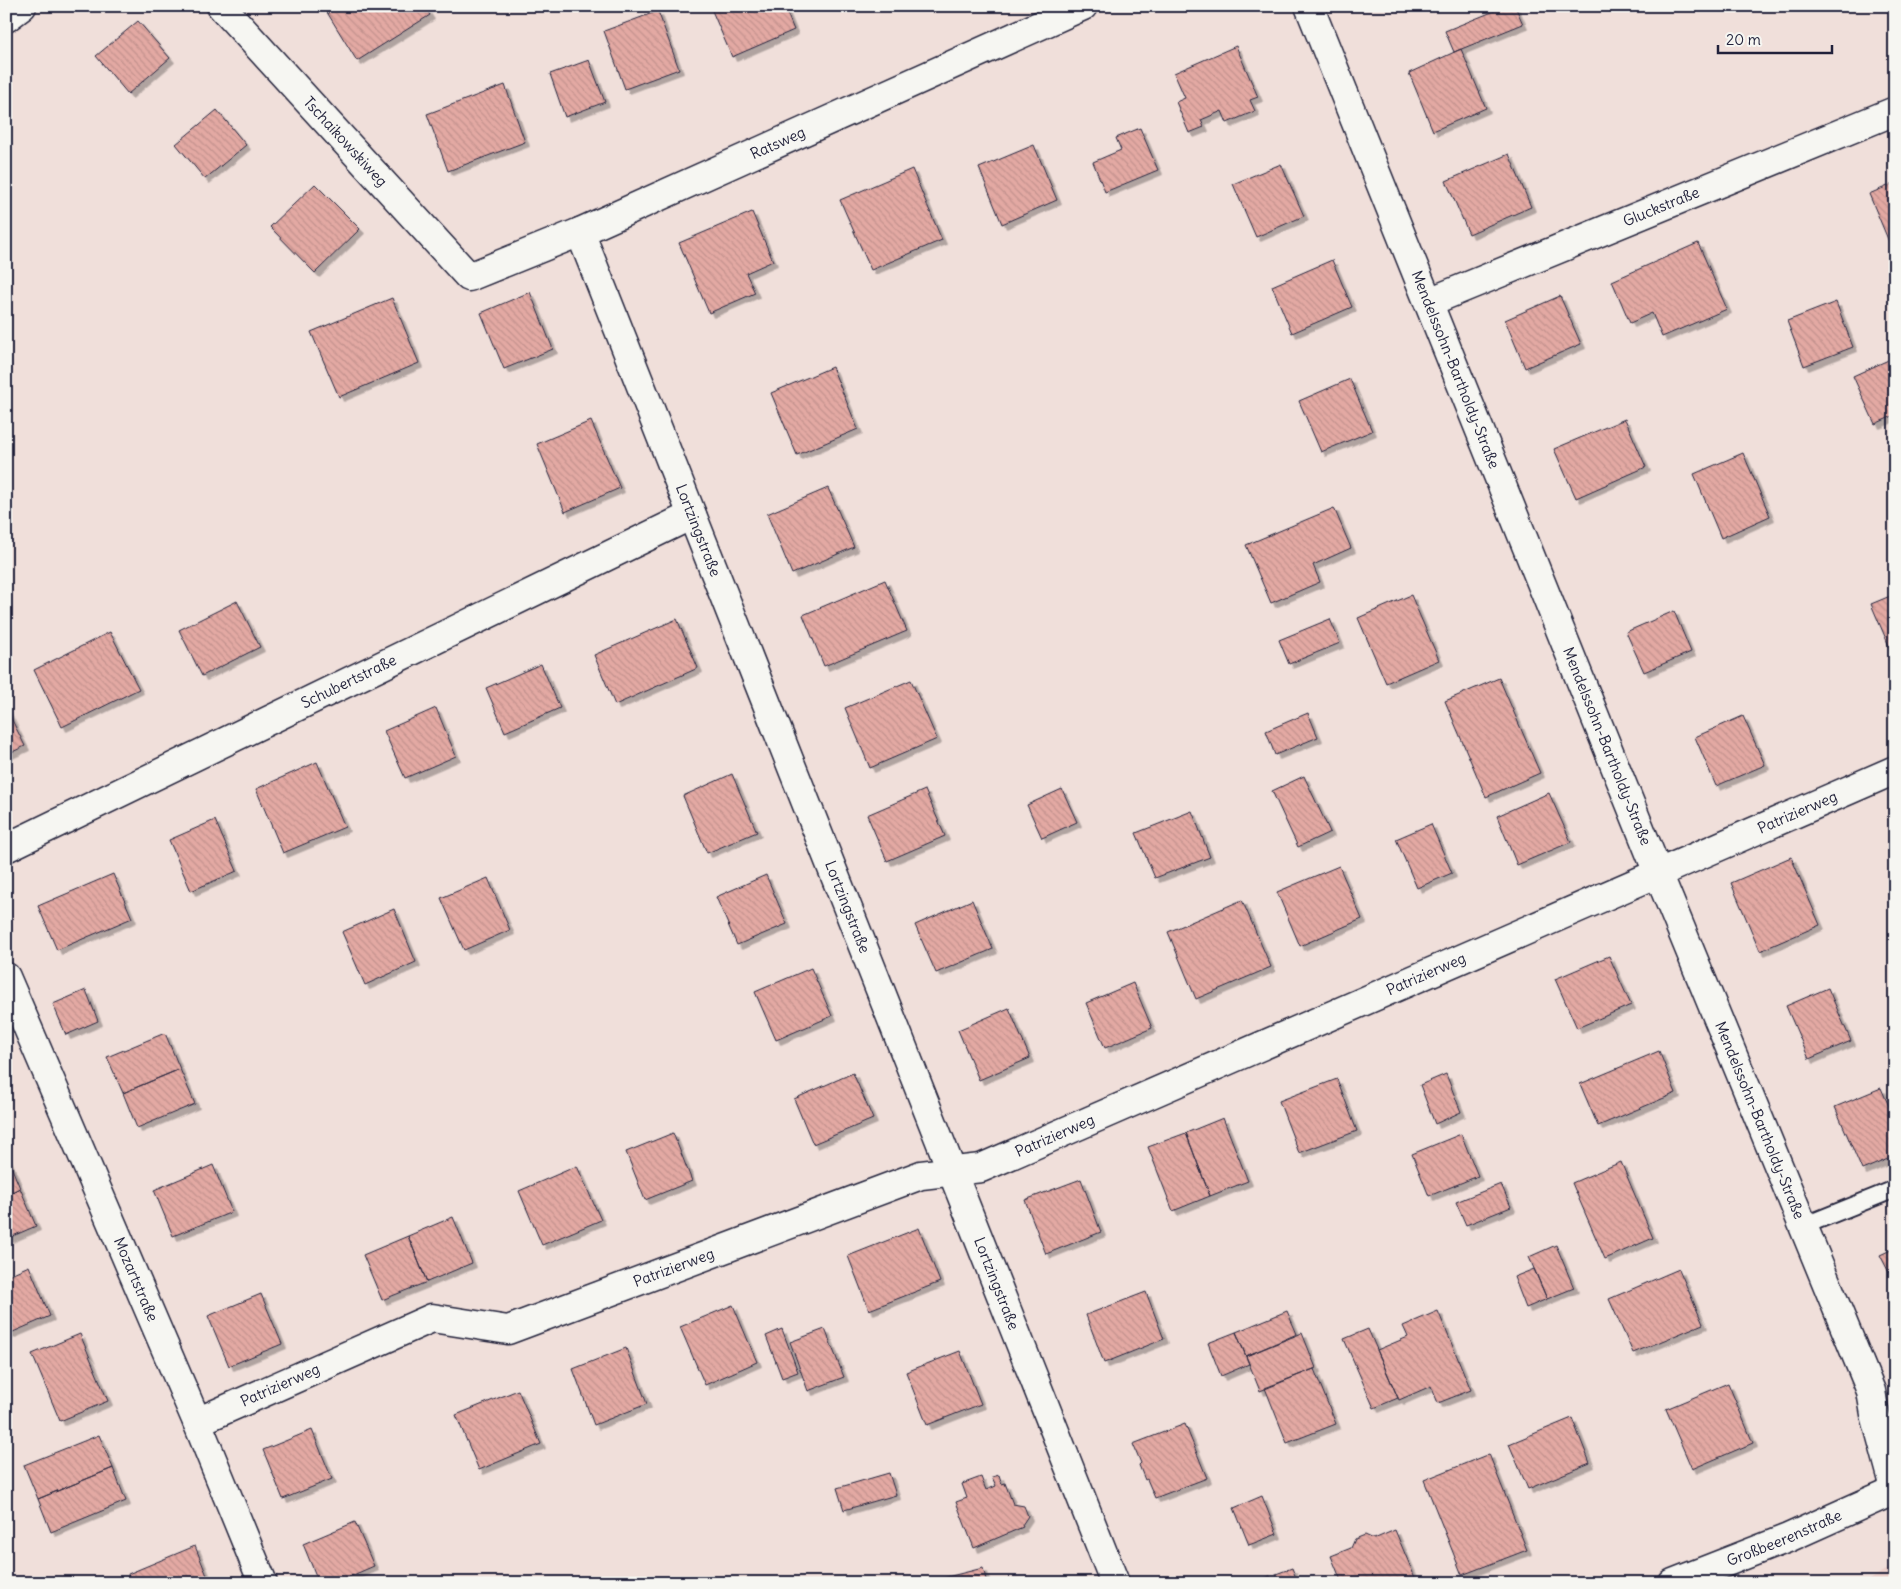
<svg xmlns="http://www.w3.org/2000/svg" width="1901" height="1589" font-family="Delius,sans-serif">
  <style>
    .built { fill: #eccfca }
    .building { fill: url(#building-back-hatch); stroke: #22223b; filter: url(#shadow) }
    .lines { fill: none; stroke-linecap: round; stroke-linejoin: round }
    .service-casing { stroke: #22223b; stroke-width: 20 }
    .minor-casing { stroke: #22223b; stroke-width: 31 }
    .tertiary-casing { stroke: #22223b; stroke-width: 31 }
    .service { stroke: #f6f6f2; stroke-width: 16 }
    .minor { stroke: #f6f6f2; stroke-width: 28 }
    .tertiary { stroke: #f6f6f2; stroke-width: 28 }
    .labels { text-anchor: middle; stroke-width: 4; stroke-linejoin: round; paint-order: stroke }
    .street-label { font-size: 15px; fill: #22223b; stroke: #f6f6f2 }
  </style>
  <defs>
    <pattern id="building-back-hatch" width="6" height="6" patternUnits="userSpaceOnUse" patternTransform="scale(1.25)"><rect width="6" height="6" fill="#e3a9a3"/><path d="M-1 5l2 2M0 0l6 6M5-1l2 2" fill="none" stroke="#c2918d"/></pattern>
    <filter id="shadow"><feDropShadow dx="4.5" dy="4.5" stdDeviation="0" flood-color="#0004"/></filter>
  </defs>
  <rect width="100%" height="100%" fill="#f0dfda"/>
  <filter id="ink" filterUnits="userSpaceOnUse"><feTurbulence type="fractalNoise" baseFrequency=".02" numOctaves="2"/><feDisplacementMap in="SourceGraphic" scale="10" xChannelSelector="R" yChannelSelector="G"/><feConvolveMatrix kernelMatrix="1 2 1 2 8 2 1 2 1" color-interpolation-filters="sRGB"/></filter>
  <g filter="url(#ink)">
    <!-- built -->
    <path class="built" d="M1895 1564V1583H1864Z"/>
    <!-- building -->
    <path class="building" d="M329 6H424L430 15 357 61 325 9Z
      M710 6H784L794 30 732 57Z
      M1507 6H1515L1523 24 1454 52 1445 31Z
      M658 11 679 69 625 89 604 31Z
      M138 21 170 58 128 94 96 56Z
      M1236 46 1258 97 1250 100 1255 111 1227 123 1222 111 1201 120 1204 127 1189 133 1176 102 1185 98 1174 73Z
      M1461 49 1486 108 1433 131 1409 73Z
      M589 60 605 102 565 117 550 74Z
      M505 85 525 142 448 171 427 114Z
      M217 110 246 145 205 179 176 144Z
      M1140 128 1158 170 1105 192 1093 162 1121 150 1116 138Z
      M1034 145 1057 200 1002 224 979 168Z
      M1509 154 1531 207 1469 234 1446 181Z
      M1281 164 1304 216 1256 237 1233 184Z
      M912 169 942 240 871 270 840 200Z
      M1895 183V256L1869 194Z
      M315 184 360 229 315 273 270 227Z
      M752 212 773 261 746 273 755 293 709 313 679 243Z
      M1698 243 1727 309 1662 337 1652 313 1630 323 1612 281Z
      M1332 260 1352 307 1292 333 1272 286Z
      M530 292 553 349 504 369 481 313Z
      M1560 296 1581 344 1525 368 1505 320Z
      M392 298 419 363 339 397 311 332Z
      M1836 302 1853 347 1804 366 1787 321Z
      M1895 357V415L1875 424 1853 376Z
      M832 367 858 429 797 455 771 393Z
      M1350 379 1372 431 1321 452 1299 401Z
      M1625 419 1646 467 1576 498 1554 449Z
      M591 421 620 488 565 512 537 444Z
      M1743 453 1770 516 1721 538 1694 474Z
      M828 488 854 547 792 574 767 514Z
      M1334 508 1351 548 1313 565 1320 582 1271 603 1246 545Z
      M885 580 907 631 824 666 803 615Z
      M1895 594V660L1871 604Z
      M1411 595 1439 660 1386 683 1358 618Z
      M237 601 260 647 202 676 179 630Z
      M1674 611 1691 652 1644 672 1626 632Z
      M677 619 698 668 615 705 594 655Z
      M1330 619 1340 643 1289 664 1279 640Z
      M110 632 139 689 62 727 34 670Z
      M541 664 560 708 505 732 486 688Z
      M1499 678 1540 773 1486 797 1445 701Z
      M911 680 937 739 870 768 845 708Z
      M6 708 25 746 6 755Z
      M436 708 456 756 405 778 384 731Z
      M1308 713 1318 737 1275 755 1266 731Z
      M1743 716 1765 765 1716 786 1695 737Z
      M317 762 345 827 283 853 256 789Z
      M732 774 757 832 707 853 683 796Z
      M1304 776 1330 832 1298 847 1272 791Z
      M1062 789 1077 822 1042 838 1027 805Z
      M925 790 945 836 887 861 867 815Z
      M1549 793 1571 842 1517 865 1497 816Z
      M1192 811 1210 857 1155 878 1136 833Z
      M215 820 237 871 191 891 169 840Z
      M1431 824 1452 873 1417 888 1396 839Z
      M1791 857 1820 925 1760 951 1731 883Z
      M1339 866 1362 919 1300 946 1277 892Z
      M113 874 132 918 57 950 38 906Z
      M766 875 787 924 737 945 716 897Z
      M488 878 510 930 464 950 441 898Z
      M972 900 993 949 936 973 915 925Z
      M1242 900 1271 967 1196 999 1168 932Z
      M394 909 416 962 365 985 342 932Z
      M1609 956 1631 1005 1577 1028 1555 979Z
      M811 968 832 1016 776 1040 755 992Z
      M1133 983 1152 1028 1105 1048 1086 1003Z
      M1828 988 1851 1041 1809 1059 1786 1006Z
      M86 990 98 1021 66 1035 53 1004Z
      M1009 1008 1030 1058 979 1080 958 1030Z
      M165 1033 180 1069 123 1093 107 1057Z
      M1659 1051 1676 1093 1598 1126 1580 1084Z
      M180 1069 195 1104 137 1128 123 1093Z
      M853 1073 873 1119 813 1144 794 1099Z
      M1446 1074 1461 1112 1435 1124 1420 1085Z
      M1337 1079 1357 1131 1299 1153 1279 1101Z
      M1881 1088 1895 1120V1156L1862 1170 1835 1107Z
      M1223 1118 1248 1181 1210 1196 1186 1133Z
      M673 1133 692 1181 645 1200 626 1152Z
      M1186 1133 1210 1196 1173 1211 1148 1147Z
      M1461 1134 1478 1176 1429 1196 1412 1154Z
      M6 1154 20 1188 6 1195Z
      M1621 1162 1653 1238 1605 1259 1572 1183Z
      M213 1165 232 1212 173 1236 154 1190Z
      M577 1166 601 1220 542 1245 519 1191Z
      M1081 1179 1101 1232 1046 1254 1025 1200Z
      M1501 1184 1511 1207 1466 1225 1456 1202Z
      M20 1188 36 1226 6 1239V1195Z
      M453 1217 472 1263 427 1282 408 1236Z
      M919 1228 940 1282 869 1310 848 1256Z
      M408 1236 427 1282 382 1300 363 1255Z
      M1556 1245 1574 1288 1547 1299 1529 1257Z
      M1895 1248V1284L1880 1255Z
      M29 1266 50 1316 6 1335V1276Z
      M1534 1269 1547 1299 1526 1308 1514 1277Z
      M1679 1269 1703 1324 1633 1353 1609 1299Z
      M1146 1292 1164 1339 1104 1363 1086 1315Z
      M261 1294 282 1344 229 1366 208 1316Z
      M733 1305 757 1362 705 1385 680 1327Z
      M1287 1311 1297 1334 1246 1356 1236 1332Z
      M1438 1311 1471 1390 1438 1403 1431 1386 1399 1400 1377 1350 1408 1337 1403 1326Z
      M782 1329 798 1372 782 1378 766 1336Z
      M825 1329 844 1377 808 1391 790 1342Z
      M1368 1329 1398 1398 1374 1408 1344 1339Z
      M1236 1332 1249 1364 1221 1376 1208 1343Z
      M1302 1333 1316 1368 1260 1391 1246 1356Z
      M80 1334 108 1401 60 1421 32 1354Z
      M626 1348 647 1404 594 1425 573 1369Z
      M960 1351 981 1404 927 1425 906 1372Z
      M1314 1369 1336 1424 1287 1443 1265 1388Z
      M1728 1383 1753 1443 1692 1469 1666 1409Z
      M518 1390 541 1444 479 1470 456 1415Z
      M1572 1418 1590 1463 1528 1489 1509 1444Z
      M1185 1424 1207 1478 1155 1498 1147 1479 1145 1480 1139 1465 1141 1463 1133 1444Z
      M312 1430 332 1479 283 1499 263 1450Z
      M99 1435 113 1468 38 1499 24 1465Z
      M1489 1454 1527 1550 1462 1575 1424 1480Z
      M113 1468 126 1501 51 1532 38 1499Z
      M889 1473 896 1495 844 1510 837 1488Z
      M999 1475 1002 1484 1005 1483 1013 1504 1024 1506 1028 1516 1022 1525 1023 1527 974 1548 956 1502 967 1498 962 1484 981 1477 986 1490 996 1486 992 1477Z
      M1262 1496 1277 1534 1249 1545 1234 1508Z
      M355 1522 374 1566 335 1583H319L303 1544Z
      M1395 1530 1416 1580 1410 1583H1342L1331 1556 1351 1548 1355 1539 1365 1535 1374 1539Z
      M195 1546 210 1583H131L128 1574Z
      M983 1568 987 1583H931V1581Z
      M1292 1568 1298 1583H1280L1276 1574Z
      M1270 1576 1273 1583H1252Z"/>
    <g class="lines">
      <defs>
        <path id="service" d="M1803 1226 1895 1189"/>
        <g id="minor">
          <path id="s1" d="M221 6 469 277 580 232 1083 6"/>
          <path id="s2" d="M1309 6 1658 873 1871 1391 1875 1414 1895 1488"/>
          <path d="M6 18 22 6"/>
          <path id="s3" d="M580 232 1115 1583"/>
          <path id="s4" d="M1429 302 1895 111"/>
          <path id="s5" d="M6 848 692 515"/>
          <path id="s6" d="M6 977 197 1422 263 1583"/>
          <path id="s7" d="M197 1422 432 1318 508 1330 921 1175 981 1168 1895 770"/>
        </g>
        <g id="tertiary">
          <path id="s8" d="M1673 1583 1788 1538 1895 1490"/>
        </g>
      </defs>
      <!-- service casing -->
      <use href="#service" class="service-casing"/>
      <!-- minor casing -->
      <use href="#minor" class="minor-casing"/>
      <!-- tertiary casing -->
      <use href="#tertiary" class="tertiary-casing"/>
      <!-- service -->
      <use href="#service" class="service"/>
      <!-- minor -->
      <use href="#minor" class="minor"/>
      <!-- tertiary -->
      <use href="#tertiary" class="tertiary"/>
    </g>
  </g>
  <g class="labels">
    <!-- street labels -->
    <g class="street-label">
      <text dy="5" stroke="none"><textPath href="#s1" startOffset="184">Tschaikowskiweg</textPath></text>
      <text dy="5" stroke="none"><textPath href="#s1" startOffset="704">Ratsweg</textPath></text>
      <text dy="5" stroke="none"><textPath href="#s4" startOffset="251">Gluckstraße</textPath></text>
      <text dy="5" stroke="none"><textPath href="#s2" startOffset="392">Mendelssohn-Bartholdy-Straße</textPath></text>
      <text dy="5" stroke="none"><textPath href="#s3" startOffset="321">Lortzingstraße</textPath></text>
      <text dy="5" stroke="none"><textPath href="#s5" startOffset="381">Schubertstraße</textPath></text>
      <text dy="5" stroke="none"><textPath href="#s2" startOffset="798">Mendelssohn-Bartholdy-Straße</textPath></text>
      <text dy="5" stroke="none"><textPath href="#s7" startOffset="1726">Patrizierweg</textPath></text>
      <text dy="5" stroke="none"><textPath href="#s3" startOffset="726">Lortzingstraße</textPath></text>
      <text dy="5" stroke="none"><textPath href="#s7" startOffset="1321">Patrizierweg</textPath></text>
      <text dy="5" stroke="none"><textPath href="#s2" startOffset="1202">Mendelssohn-Bartholdy-Straße</textPath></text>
      <text dy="5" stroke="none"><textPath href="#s7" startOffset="916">Patrizierweg</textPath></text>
      <text dy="5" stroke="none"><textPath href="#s7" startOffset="511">Patrizierweg</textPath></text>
      <text dy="5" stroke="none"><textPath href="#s6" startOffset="329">Mozartstraße</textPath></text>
      <text dy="5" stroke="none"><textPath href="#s3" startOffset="1131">Lortzingstraße</textPath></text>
      <text dy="5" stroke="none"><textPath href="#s7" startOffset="91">Patrizierweg</textPath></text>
      <text dy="5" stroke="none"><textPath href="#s8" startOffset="120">Großbeerenstraße</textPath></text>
    </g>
  </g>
  <!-- margin -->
  <rect width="1901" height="1589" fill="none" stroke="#f6f6f2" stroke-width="25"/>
  <rect x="12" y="12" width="1876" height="1564" fill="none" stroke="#22223b" stroke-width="2" filter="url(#ink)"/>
  <!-- scale -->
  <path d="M1718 45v8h114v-8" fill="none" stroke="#22223b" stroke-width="2.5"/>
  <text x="1726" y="45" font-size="15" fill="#22223b" stroke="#f6f6f2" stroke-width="4" paint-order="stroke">20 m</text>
</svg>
